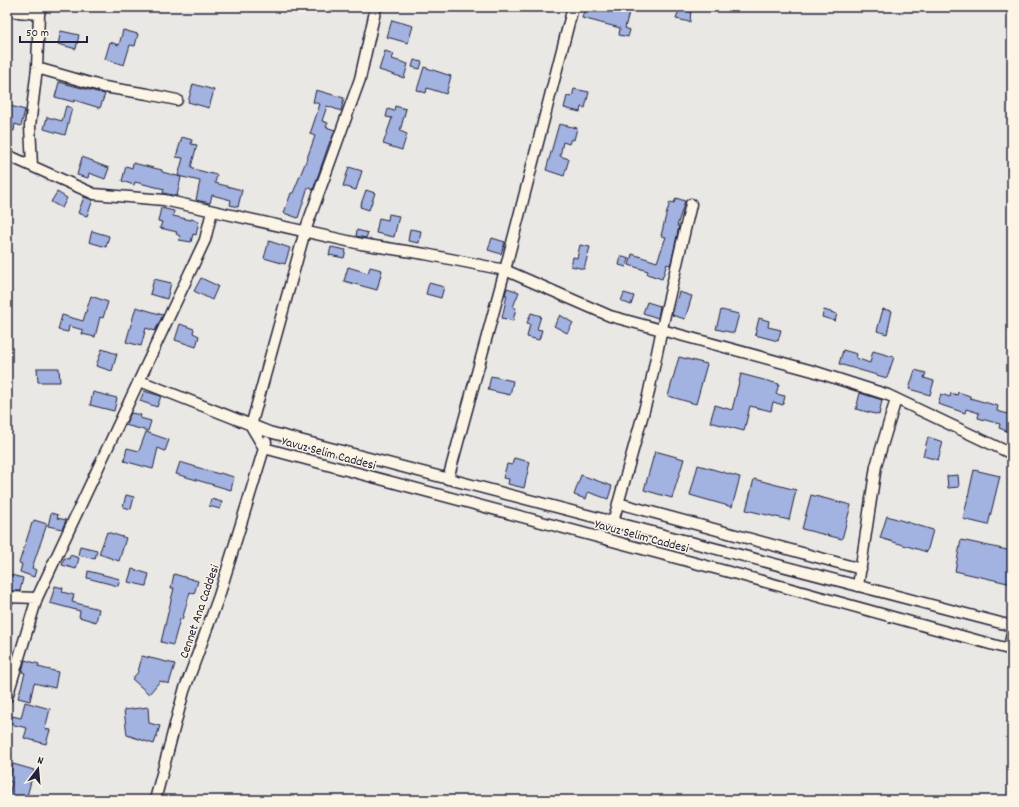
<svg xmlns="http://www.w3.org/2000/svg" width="1019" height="807" font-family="Dekko,sans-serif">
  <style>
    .building { fill: #a2b2e1; stroke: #22223b }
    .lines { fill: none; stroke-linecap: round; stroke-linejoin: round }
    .minor-casing { stroke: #22223b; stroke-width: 13 }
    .minor { stroke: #fcf5e5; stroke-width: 10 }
    .labels { text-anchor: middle; stroke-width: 3; stroke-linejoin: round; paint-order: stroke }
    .street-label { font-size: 13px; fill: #22223b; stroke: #fcf5e5 }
  </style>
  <rect width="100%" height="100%" fill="#eae8e4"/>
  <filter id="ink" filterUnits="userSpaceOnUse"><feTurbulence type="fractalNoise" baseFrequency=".025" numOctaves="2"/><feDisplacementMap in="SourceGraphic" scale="8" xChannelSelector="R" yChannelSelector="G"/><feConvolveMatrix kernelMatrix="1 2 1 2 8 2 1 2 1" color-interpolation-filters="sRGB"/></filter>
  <g filter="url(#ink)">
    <!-- building -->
    <path class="building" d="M585 7H607L629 12 625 28 630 30 628 37 619 35 620 28 582 18Z
      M680 7 691 9 690 22 676 19Z
      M392 20 413 26 408 43 387 37Z
      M123 30 138 34 135 46 130 45 124 65 105 59 110 42 119 45Z
      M61 31 79 35 76 49 58 44Z
      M385 51 394 54 392 59 408 64 404 78 379 70Z
      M414 60 422 62 420 69 412 67Z
      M424 67 451 76 446 94 427 88 426 93 417 90Z
      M59 82 105 94 100 108 74 100V102L55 97Z
      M193 84 214 90 209 108 188 102Z
      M574 89 589 92 585 108 581 107 580 112 564 108 567 96 572 97Z
      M316 90 344 98 341 111 327 106 322 121 328 123 326 127 335 130 331 141H330L313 190 308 187 298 218 284 213 291 193H293L306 161 315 136 310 134 320 104 313 102Z
      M7 105 25 110 21 126 15 124 14 131 7 129Z
      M66 106 72 108 65 135 44 129 47 117 62 121Z
      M395 106 406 109 400 131 407 134 402 150 383 144 392 118 386 117 388 109 394 111Z
      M559 124 577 128 574 140 571 139 569 144 563 142 560 156 569 159 564 176 546 170Z
      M182 137 192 140 191 144 197 145 191 167H193V169L217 175 215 183 242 190 238 207 230 205 231 200 212 195 210 203 196 200 200 181 178 176 183 158 176 157Z
      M82 157 93 161V162L109 168 105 179 89 173 88 178 77 175Z
      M133 163 162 170V172L181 177 177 196 163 193 164 189 135 182 134 185 122 181 126 166 132 168Z
      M349 167 362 171 356 190 343 186Z
      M366 190 375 193 369 210 360 207Z
      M57 192 67 198 62 208 51 202Z
      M84 197 93 200 87 216 78 213Z
      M676 198 685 201 677 226H679L672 259 670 265 667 264 662 279 647 274 648 271 629 265 632 254 657 262 666 237 661 236 666 215 670 202 674 203Z
      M161 208 174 211 173 216 191 220V219L199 221 196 235 193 234 191 242 179 240 180 236 176 234 177 232 160 228 162 222 158 221Z
      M389 214 399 216 394 237 376 233 379 218 388 220Z
      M410 229 421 231 419 243 408 241Z
      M357 230 368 233 366 238 356 236Z
      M92 231 109 236 106 247 89 242Z
      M492 238 505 242 501 254 488 250Z
      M269 241 290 248 285 264 264 258Z
      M580 245 590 247 584 269 571 266 573 257 577 258Z
      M331 247 346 250 344 258 329 255Z
      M621 256 629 259 626 267 619 265Z
      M348 267 368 273 370 267 382 270 377 290 344 281Z
      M201 278 218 286 212 300 194 291Z
      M154 279 171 283 167 299 150 294Z
      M429 283 444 287 441 298 426 294Z
      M507 288 519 292 513 307 516 308 513 321 502 318 507 295H505Z
      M679 292 692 296 685 319 672 315Z
      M624 293 634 296 631 305 621 301Z
      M91 296 108 302 103 318 100 317 95 337 82 334 83 330 69 326 68 332 58 330 62 315 83 321Z
      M647 302 660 306 658 318 643 313Z
      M136 307 163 315 155 331 146 328 141 346 126 342Z
      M883 309 892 311 887 334 877 331Z
      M721 310 739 314 734 333 716 329Z
      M824 310 837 314 835 321 822 317Z
      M531 313 541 316 537 329 542 330 539 340 527 337 530 324 527 323Z
      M560 315 573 323 567 333 554 326Z
      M759 318 769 321 768 327 781 330 778 341 755 335Z
      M180 324 194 329 193 333 199 336 196 347 175 340Z
      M102 349 117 354 112 371 96 366Z
      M843 350 857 354 856 358 870 363 873 351 894 357 887 378 839 364Z
      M679 357 707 364 696 404 668 396Z
      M37 368H59L60 382H38Z
      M915 370 926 373 924 378 934 381 930 395 909 389Z
      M741 374 779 384 776 394 785 396 783 405 773 402 771 411 750 406 744 431 710 422 715 405 732 410Z
      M491 376 513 381 510 395 488 390Z
      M144 391 161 396 157 407 140 401Z
      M93 392 117 398 114 411 90 405Z
      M958 392 970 396V398L998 406 997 411 1012 415V433L999 428 1000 424 978 418 979 413 966 409 965 413 938 404 941 394 950 397 951 393 957 395Z
      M860 393 882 400 879 415 856 409Z
      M131 413 141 415 140 418 151 421 148 431 125 425Z
      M146 432 169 440 165 451 158 448 153 469 124 461 127 448 139 451Z
      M928 437 943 442 938 460 923 456Z
      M655 451 684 459 672 498 644 490Z
      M514 458 530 462 524 488 508 484 509 479 503 478 507 464 512 465Z
      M180 462 219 474 220 473 234 477 231 490 176 474Z
      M698 465 740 477 732 507 690 495Z
      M974 470 1000 476 988 525 963 519Z
      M581 475 612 486 608 499 588 492 586 499 574 495Z
      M958 475 959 487 948 488 947 476Z
      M754 479 796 490 789 520 746 510Z
      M126 495 134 497 131 509 123 507Z
      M811 495 851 505 842 539 802 529Z
      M211 499 222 502 220 509 209 506Z
      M51 513 58 515 57 518 66 520 62 529 48 526Z
      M887 516 933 530 927 552 880 538Z
      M34 520 47 524 32 568 36 570 34 577 20 572 22 564 19 563 32 523H33Z
      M107 532 126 538 119 561 99 554Z
      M961 540 1012 551V584L955 571Z
      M80 546 97 550 95 559 78 555Z
      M70 555 79 558 76 569 62 565 64 558 69 559Z
      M132 569 149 574 146 586 128 582Z
      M88 571 120 579 118 586 87 578Z
      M7 574 23 578 20 591H7Z
      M174 574 198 581 194 594 190 592 182 620 180 619 173 645 161 642 174 588H171Z
      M55 586 63 588 62 592 74 595 72 602 99 609 96 622 79 617 80 611 50 603Z
      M142 656 175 664 169 684 160 681 149 694 132 679 138 672Z
      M25 660 39 664 38 667 58 672 55 688 34 683 30 701 18 698 25 673 22 672Z
      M25 702 50 709 45 729 50 730 46 744 24 738 27 728 10 724 12 716 21 718Z
      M148 707 149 723 160 726 154 744 127 735 124 710Z
      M13 764 34 770 26 800H8L12 782 8 781Z"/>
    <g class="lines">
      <defs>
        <path id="minor" d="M376 7 360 79 305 231 251 426 264 448 744 576 1012 650
          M7 11 39 14
          M37 68 104 87 148 94 177 100
          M7 155 94 194 164 200 361 244 425 254 505 270 610 316 813 371 888 395 1012 454
          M32 166 30 126 37 68 39 14 41 7
          M140 381 269 432 1012 626
          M448 479 505 270 573 7
          M618 503 861 569
          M613 522 648 396 664 319 691 204
          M858 586 876 466 896 399
          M7 597 37 598
          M1009 649 1012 633
          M7 697 37 598 205 240 212 211
          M155 800 184 691 219 596 266 442"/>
      </defs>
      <!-- minor casing -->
      <use href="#minor" class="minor-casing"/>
      <!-- minor -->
      <use href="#minor" class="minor"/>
    </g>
  </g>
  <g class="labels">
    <!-- street labels -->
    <g class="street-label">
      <text transform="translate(329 452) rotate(15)" y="5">Yavuz Selim Caddesi</text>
      <text transform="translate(642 535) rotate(15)" y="5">Yavuz Selim Caddesi</text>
      <text transform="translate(198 611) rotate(-71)" y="5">Cennet Ana Caddesi</text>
    </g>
  </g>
  <!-- margin -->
  <rect width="1019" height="807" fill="none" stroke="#fcf5e5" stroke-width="24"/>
  <rect x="12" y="12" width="995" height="783" fill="none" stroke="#22223b" stroke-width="1.5" filter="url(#ink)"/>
  <!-- north arrow -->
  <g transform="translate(38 769) rotate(16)" stroke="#fcf5e5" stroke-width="3" paint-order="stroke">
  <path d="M0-3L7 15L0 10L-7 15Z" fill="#22223b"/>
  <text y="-6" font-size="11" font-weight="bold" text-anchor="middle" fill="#22223b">N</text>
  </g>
  <!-- scale -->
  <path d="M20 36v6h67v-6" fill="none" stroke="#22223b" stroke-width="2"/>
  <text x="26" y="36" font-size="12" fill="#22223b" stroke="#fcf5e5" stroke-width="3" paint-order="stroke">50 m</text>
</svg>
